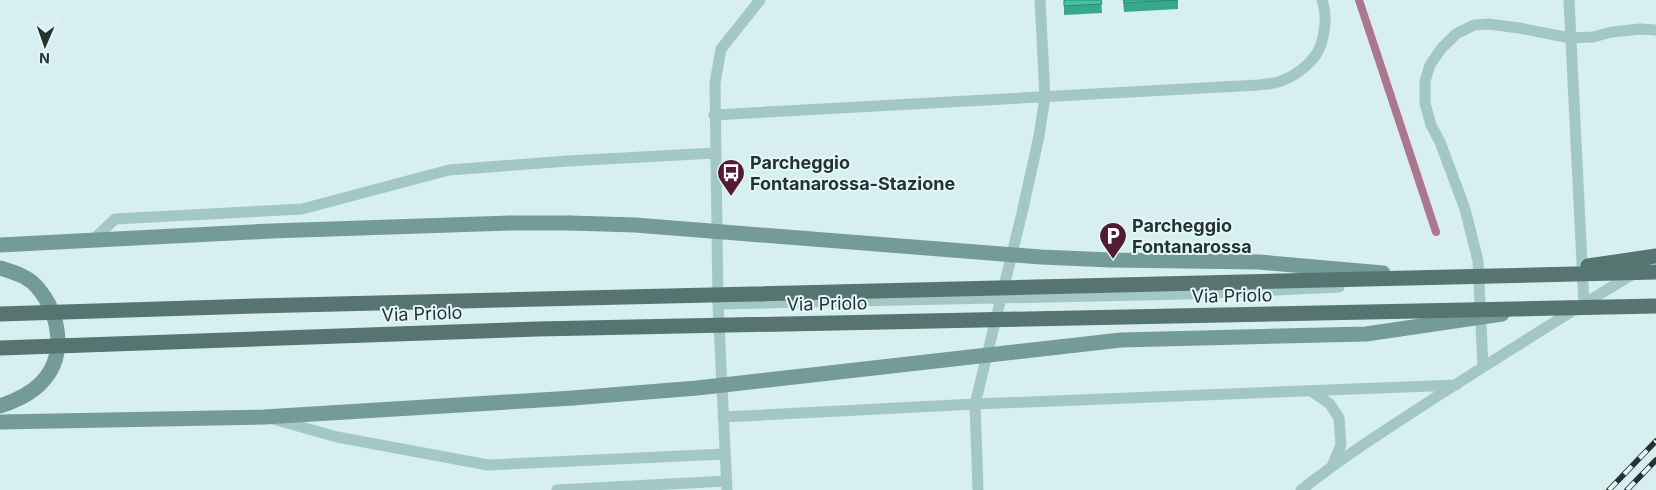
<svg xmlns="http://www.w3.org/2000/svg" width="1656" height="490" font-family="Inter,sans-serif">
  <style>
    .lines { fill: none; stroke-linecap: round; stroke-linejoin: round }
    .stream { stroke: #ac768e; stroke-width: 8 }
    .lane { stroke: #a3c7c6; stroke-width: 11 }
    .secondary { stroke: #759b96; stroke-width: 15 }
    .rail-casing { stroke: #253230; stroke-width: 5.5 }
    .rail { stroke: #e2f7f8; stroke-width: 4; stroke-dasharray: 11; stroke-linecap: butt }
    .secondary-bridge { stroke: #759b96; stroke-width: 15 }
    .primary-bridge { stroke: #567470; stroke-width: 15 }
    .wall { fill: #38a88d }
    .building { fill: #41c3a4; stroke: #2e8873 }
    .labels { text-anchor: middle; stroke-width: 4; stroke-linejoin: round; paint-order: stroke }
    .poi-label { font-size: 18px; font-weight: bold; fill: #253230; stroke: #e2f7f8; text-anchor: start }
    .street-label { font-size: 18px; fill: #253230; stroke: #e2f7f8 }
  </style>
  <rect width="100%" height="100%" fill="#d7eff0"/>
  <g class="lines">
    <!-- stream -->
    <path class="stream" d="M1359 0 1436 232"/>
    <!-- lane -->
    <path class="lane" d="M1569 0 1584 304
      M714 115 1258 85C1265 84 1274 84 1281 81 1293 77 1307 67 1315 56 1325 42 1328 16 1322 0
      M93 240 115 219 302 209 449 170 568 161 715 153
      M718 304 1187 294 1339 287
      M1483 367 1478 261 1465 209 1440 142 1431 125 1425 103V81L1430 65 1441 49 1456 34 1474 25 1489 24 1519 28 1570 38 1593 37 1612 32 1640 29 1656 30
      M1311 391 1330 404 1339 418 1341 445 1333 464
      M723 417 975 404 1456 385
      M273 419 337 437 488 465 725 454
      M557 490 726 481
      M727 490 718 304 715 83 721 49 760 0
      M978 490 975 404 1022 213 1039 136 1045 97 1040 0
      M1301 490C1345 455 1392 426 1439 395 1504 354 1569 312 1635 273"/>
    <!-- secondary -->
    <path class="secondary" d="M0 245 271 231 511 223H570
      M0 268C13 272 28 276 37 287 60 314 68 357 40 384 29 395 15 401 0 406
      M0 422 264 417 573 398"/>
    <defs>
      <path id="rail" d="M1609 490 1656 441
        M1627 490 1656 460"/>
    </defs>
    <!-- rail casing -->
    <use href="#rail" class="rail-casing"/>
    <!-- rail -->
    <use href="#rail" class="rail"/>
    <!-- secondary-bridge -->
    <path class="secondary-bridge" d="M570 223 635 225 1041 257 1111 260 1259 262 1383 273
      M573 398 697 388 1121 340 1366 334 1502 314"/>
    <!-- primary-bridge -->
    <path class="primary-bridge" d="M1588 266 1656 256
      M0 314 255 306 1656 272
      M0 348 538 329 1656 306"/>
  </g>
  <!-- wall -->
  <path class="wall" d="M1064 0H1101L1102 13 1064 15Z
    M1123 0H1178V9L1124 12Z"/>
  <!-- building -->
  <path class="building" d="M1064 0H1101L1102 4 1064 6Z
    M1124 0H1178L1124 3Z"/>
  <!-- icons -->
  <defs>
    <symbol id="bus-pin" viewBox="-11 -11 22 30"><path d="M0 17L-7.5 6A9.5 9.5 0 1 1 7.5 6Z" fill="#531c33" stroke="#e2f7f8"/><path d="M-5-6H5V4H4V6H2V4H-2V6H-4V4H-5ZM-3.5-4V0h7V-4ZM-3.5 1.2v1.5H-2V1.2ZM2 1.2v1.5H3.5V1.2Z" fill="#fff"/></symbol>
    <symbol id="parking-pin" viewBox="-11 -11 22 30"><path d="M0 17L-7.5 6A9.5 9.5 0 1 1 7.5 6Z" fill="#531c33" stroke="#e2f7f8"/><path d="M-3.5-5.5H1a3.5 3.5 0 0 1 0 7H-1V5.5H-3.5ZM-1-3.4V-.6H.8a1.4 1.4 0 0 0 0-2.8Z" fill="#fff"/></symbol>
  </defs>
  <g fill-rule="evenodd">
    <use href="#bus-pin" x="715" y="157" width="32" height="43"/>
    <use href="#parking-pin" x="1097" y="220" width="32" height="43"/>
  </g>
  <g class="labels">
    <!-- poi labels -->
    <g class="poi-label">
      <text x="750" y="169">Parcheggio<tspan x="750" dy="21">Fontanarossa-Stazione</tspan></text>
      <text x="1132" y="232">Parcheggio<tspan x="1132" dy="21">Fontanarossa</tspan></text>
    </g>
    <!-- street labels -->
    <g class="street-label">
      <text transform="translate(1232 296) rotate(-1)" y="6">Via Priolo</text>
      <text transform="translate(827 304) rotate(-1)" y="6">Via Priolo</text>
      <text transform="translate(422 314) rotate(-2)" y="6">Via Priolo</text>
    </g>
  </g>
  <!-- north arrow -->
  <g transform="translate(45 45) rotate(182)" stroke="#e2f7f8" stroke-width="4" paint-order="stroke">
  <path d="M0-4L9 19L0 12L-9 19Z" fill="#253230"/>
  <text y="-8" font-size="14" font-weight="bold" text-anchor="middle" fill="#253230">N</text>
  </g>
</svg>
